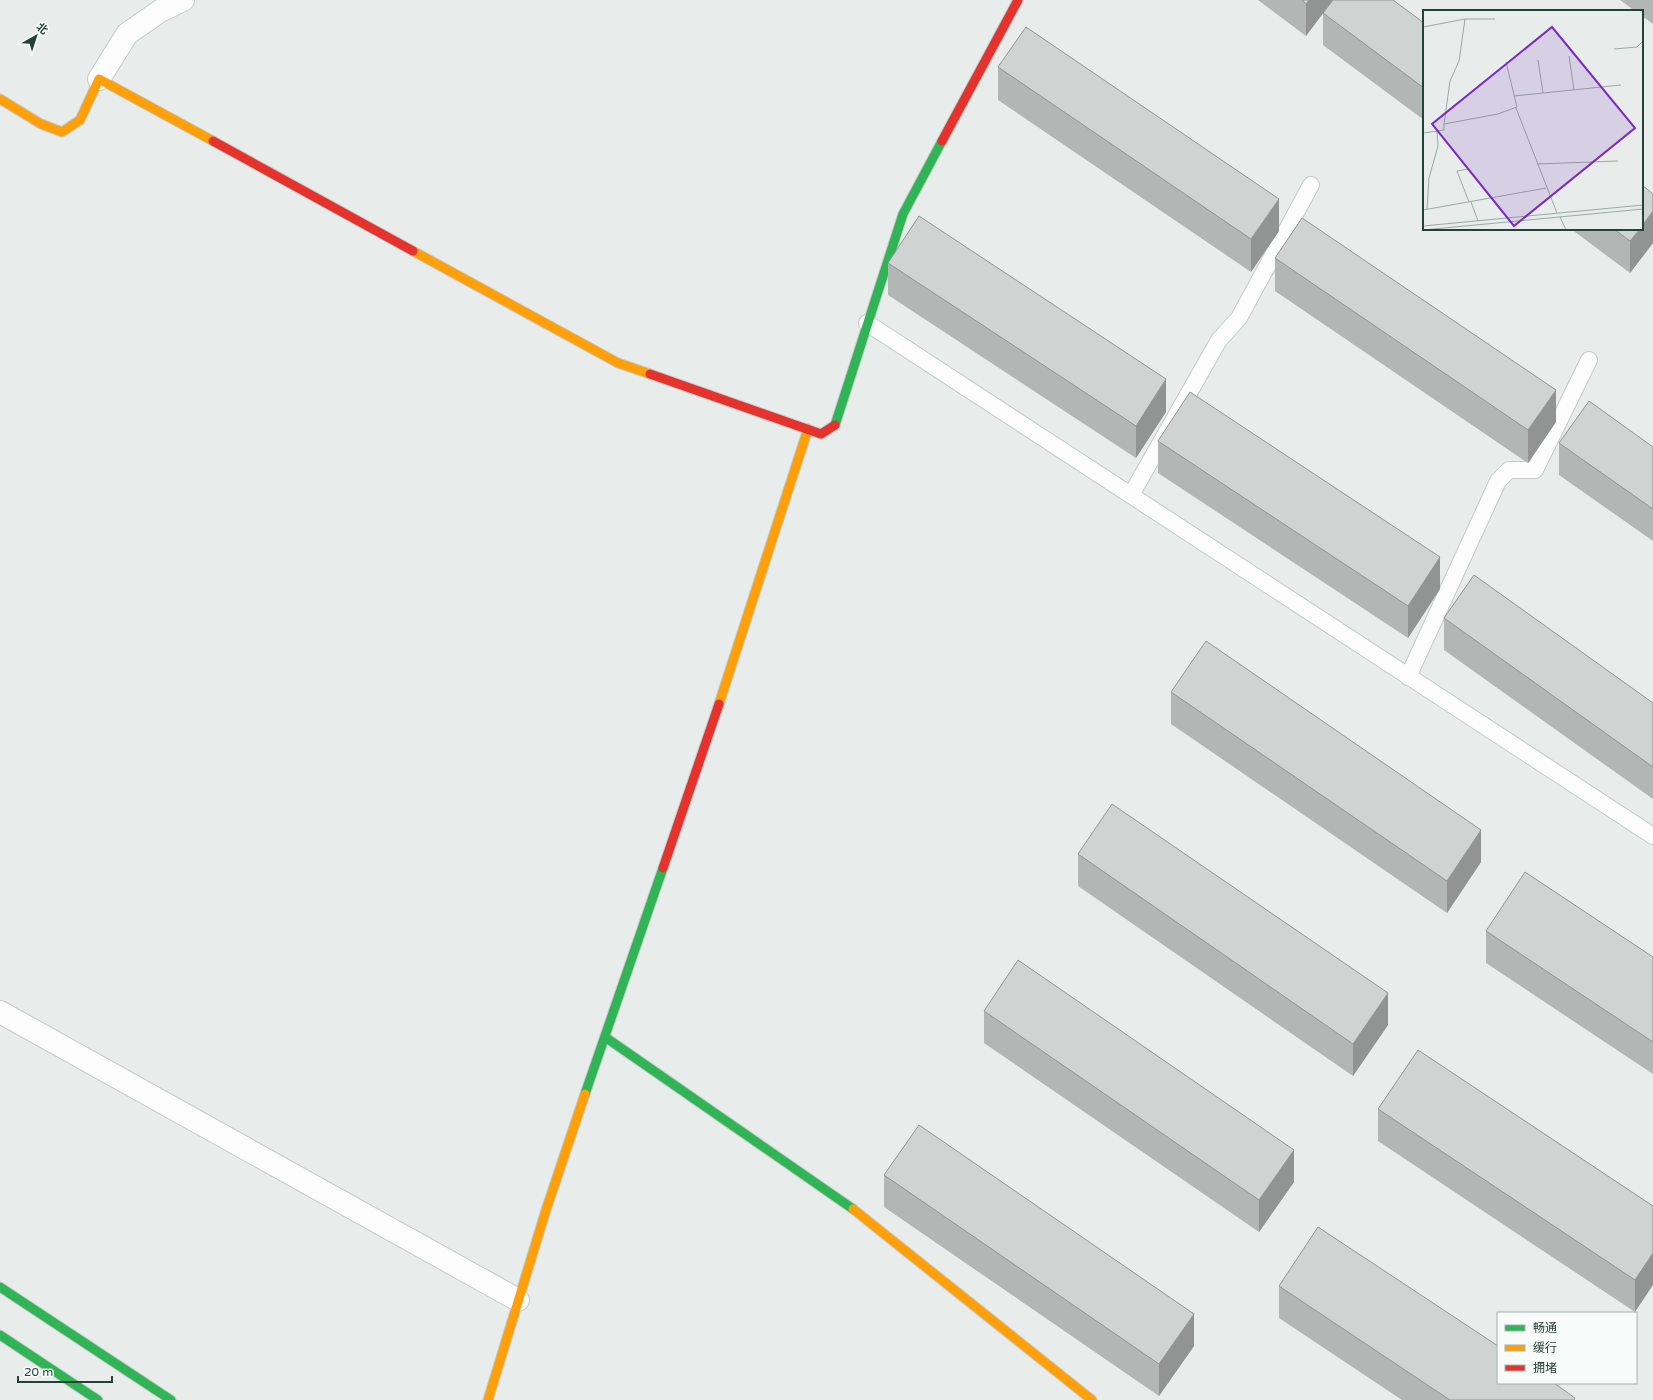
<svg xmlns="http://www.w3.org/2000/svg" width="1653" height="1400" font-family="'Varela Round','Noto Sans SC',sans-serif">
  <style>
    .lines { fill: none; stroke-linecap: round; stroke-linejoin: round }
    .lane-casing { stroke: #c5cac8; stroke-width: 18 }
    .street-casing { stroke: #c5cac8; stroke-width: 24 }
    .fast-casing { stroke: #c3cbc8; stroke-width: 11 }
    .slow-casing { stroke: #c3cbc8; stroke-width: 11 }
    .jam-casing { stroke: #c3cbc8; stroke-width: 11 }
    .lane { stroke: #fcfcfc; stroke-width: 16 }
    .street { stroke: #fcfcfc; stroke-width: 22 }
    .fast { stroke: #30b455; stroke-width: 9 }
    .slow { stroke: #ff9f0a; stroke-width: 9 }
    .jam { stroke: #e5322d; stroke-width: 9 }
    .wall { fill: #b2b6b5 }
    .shaded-wall { fill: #919493 }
    .building { fill: #cfd4d2; stroke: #919493 }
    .inset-road { fill: none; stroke: #9aa9a4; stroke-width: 1 }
    .view { fill: #7b2cbf; fill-opacity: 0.15; stroke: #7b2cbf; stroke-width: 2 }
    .inset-edge { fill: none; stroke: #24423a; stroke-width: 2 }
  </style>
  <rect width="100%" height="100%" fill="#e8edeb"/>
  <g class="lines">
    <defs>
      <path id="lane" d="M867 323 1653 836
        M1131 495 1219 340 1239 318 1311 185
        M1408 677 1498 481 1509 470H1535L1589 360"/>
      <path id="street" d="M99 79 127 34 160 11 183 0
        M0 1012 518 1300"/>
      <path id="fast" d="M835 425 903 214 942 141
        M605 1037 853 1209
        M585 1094 663 868
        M0 1287 171 1400
        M0 1335 98 1400"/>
      <path id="slow" d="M0 99 41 124 62 132 80 120 99 79 213 141
        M413 251 618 363 650 374
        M719 704 808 429
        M853 1209 1092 1400
        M488 1400 546 1210 585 1094"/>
      <path id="jam" d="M213 141 413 251
        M942 141 1018 0
        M650 374 821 434 835 425
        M663 868 719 704"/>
    </defs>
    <!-- lane casing -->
    <use href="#lane" class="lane-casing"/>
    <!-- street casing -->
    <use href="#street" class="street-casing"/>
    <!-- fast casing -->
    <use href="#fast" class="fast-casing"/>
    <!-- slow casing -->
    <use href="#slow" class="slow-casing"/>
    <!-- jam casing -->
    <use href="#jam" class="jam-casing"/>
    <!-- lane -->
    <use href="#lane" class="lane"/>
    <!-- street -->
    <use href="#street" class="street"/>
    <!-- fast -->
    <use href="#fast" class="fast"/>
    <!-- slow -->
    <use href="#slow" class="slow"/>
    <!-- jam -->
    <use href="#jam" class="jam"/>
  </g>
  <!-- wall -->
  <path class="wall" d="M1258 0H1393L1424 23V120L1323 45V13L1306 36Z
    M1620 0H1653V24L1642 16V11H1635Z
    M998 67 1279 231 1251 272 998 100Z
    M1653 194V243L1630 273 1571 229H1642Z
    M1275 258 1556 422 1528 463 1275 291Z
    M888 263 1166 412 1136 458 888 295Z
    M1158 441 1440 589 1408 638 1158 473Z
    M1559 443 1653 447V541L1559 475Z
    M1444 618 1653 703V799L1444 650Z
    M1171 692 1481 862 1447 913 1171 724Z
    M1078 854 1388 1025 1353 1076 1078 886Z
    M1486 931 1653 957V1074L1486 963Z
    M984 1011 1294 1182 1259 1232 984 1043Z
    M1378 1109 1653 1206 1635 1312 1378 1141Z
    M884 1175 1194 1346 1159 1396 884 1207Z
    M1279 1286 1575 1400H1402L1279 1318Z"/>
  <!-- shaded-wall -->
  <path class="shaded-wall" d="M1309 0H1333L1306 36V4Z
    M1279 199V231L1251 272V239Z
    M1653 211V243L1630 273V241L1640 229H1642V226Z
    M1166 379V412L1136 458V426Z
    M1556 390V422L1528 463V430Z
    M1440 557V589L1408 638V606Z
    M1481 830V862L1447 913V881Z
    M1388 993V1025L1353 1076V1044Z
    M1294 1150V1182L1259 1232V1200Z
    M1653 1253V1285L1635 1312V1280Z
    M1194 1314V1346L1159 1396V1364Z"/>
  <!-- building -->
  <path class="building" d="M1302 0H1309L1306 4Z
    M1333 0H1393L1424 23V88L1323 13Z
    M1026 27 1279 199 1251 239 998 67Z
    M1642 185 1653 194V211L1642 226Z
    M919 216 1166 379 1136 426 888 263Z
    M1302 218 1556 390 1528 430 1275 258Z
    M1614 229H1640L1630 241Z
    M1190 392 1440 557 1408 606 1158 441Z
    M1589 401 1653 447V509L1559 443Z
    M1474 575 1653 703V767L1444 618Z
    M1206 641 1481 830 1447 881 1171 692Z
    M1112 804 1388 993 1353 1044 1078 854Z
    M1525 872 1653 957V1042L1486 931Z
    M1018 960 1294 1150 1259 1200 984 1011Z
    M1418 1050 1653 1206V1253L1635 1280 1378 1109Z
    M919 1125 1194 1314 1159 1364 884 1175Z
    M1318 1227 1498 1346V1383H1554L1575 1398 1574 1400H1450L1279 1286Z"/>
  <!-- overview -->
  <g transform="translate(1423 10)">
    <rect width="220" height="220" fill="#e8edeb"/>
    <path class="inset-road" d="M0 17 42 9H72M191 39 214 37 220 31M146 46 151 80M115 50 120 83M91 86 198 75M93 98 134 203M21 114 27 71 36 51 42 9M0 123 21 120V114L75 104 94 97 83 52M114 154 195 151M45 159 34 161 46 192M48 192 55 211M4 199 6 168 15 136 14 121M0 200 123 178M137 207 143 220M0 216 220 195M0 220 220 199"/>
    <path class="view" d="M129 17 212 118 91 216 9 114Z"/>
    <rect width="220" height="220" class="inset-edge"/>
  </g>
  <!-- legend -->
  <rect x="1497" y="1312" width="140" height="72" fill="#f7fbf9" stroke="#a3b1ad"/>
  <rect x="1505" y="1325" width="20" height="6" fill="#30b455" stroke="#a3b1ad"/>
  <text x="1533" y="1332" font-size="12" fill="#24423a">畅通</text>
  <rect x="1505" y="1345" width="20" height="6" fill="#ff9f0a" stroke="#a3b1ad"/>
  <text x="1533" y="1352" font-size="12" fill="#24423a">缓行</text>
  <rect x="1505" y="1365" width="20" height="6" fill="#e5322d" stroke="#a3b1ad"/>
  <text x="1533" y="1372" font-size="12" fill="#24423a">拥堵</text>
  <!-- north arrow -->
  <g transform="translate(36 36) rotate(39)" stroke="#f7fbf9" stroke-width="3" paint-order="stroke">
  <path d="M0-3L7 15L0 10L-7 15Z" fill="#24423a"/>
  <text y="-6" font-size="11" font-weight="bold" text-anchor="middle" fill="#24423a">北</text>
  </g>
  <!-- scale -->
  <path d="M18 1376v6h94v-6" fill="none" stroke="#24423a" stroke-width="2"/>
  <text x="24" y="1376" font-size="12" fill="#24423a" stroke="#f7fbf9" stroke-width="3" paint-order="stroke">20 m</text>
</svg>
